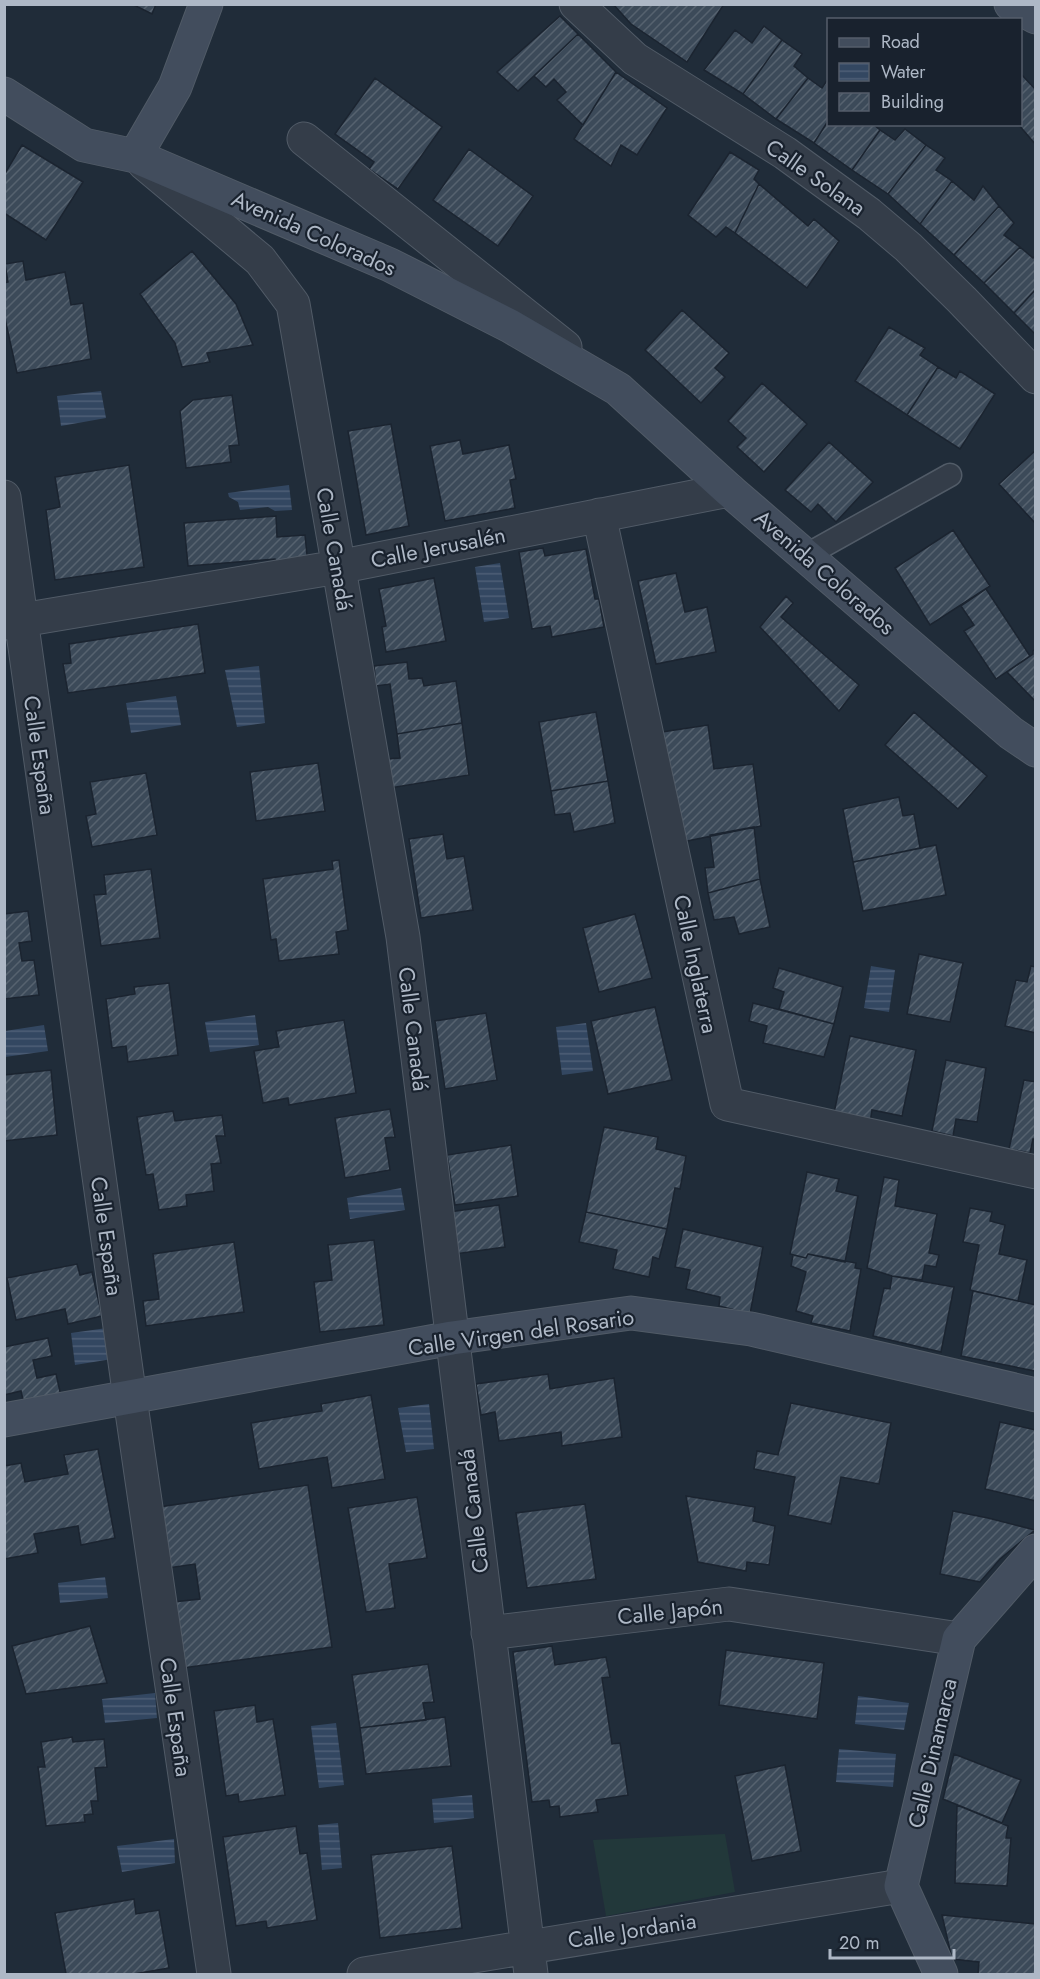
<svg xmlns="http://www.w3.org/2000/svg" width="1040" height="1979" font-family="Jost,sans-serif">
  <style>
    .grass { fill: #22383a }
    .water { fill: url(#water-rules) }
    .building { fill: url(#building-hatch); stroke: #1b2430; stroke-width: 1.5 }
    .lines { fill: none; stroke-linecap: round; stroke-linejoin: round }
    .lane-casing { stroke: #515b67; stroke-width: 25 }
    .street-casing { stroke: #515b67; stroke-width: 35 }
    .secondary-casing { stroke: #515b67; stroke-width: 35 }
    .lane { stroke: #343d49; stroke-width: 22 }
    .street { stroke: #343d49; stroke-width: 33 }
    .secondary { stroke: #424d5d; stroke-width: 33 }
    .labels { text-anchor: middle; stroke-width: 4.5; stroke-linejoin: round; paint-order: stroke }
    .street-label { font-size: 22px; fill: #aeb8c6; stroke: #19222e }
  </style>
  <defs>
    <pattern id="water-rules" width="6" height="5" patternUnits="userSpaceOnUse" patternTransform="scale(1.5)"><rect width="6" height="5" fill="#334761"/><path d="M0 2.5h6" fill="none" stroke="#4e5f76"/></pattern>
    <pattern id="building-hatch" width="6" height="6" patternUnits="userSpaceOnUse" patternTransform="scale(1.5)"><rect width="6" height="6" fill="#3c4a59"/><path d="M-1 1l2-2M0 6l6-6M5 7l2-2" fill="none" stroke="#56626f"/></pattern>
  </defs>
  <rect width="100%" height="100%" fill="#202c39"/>
  <!-- grass -->
  <path class="grass" d="M725 1834 735 1892 606 1916 593 1840Z"/>
  <!-- water -->
  <path class="water" d="M101 391 106 418 61 426 57 396Z
    M289 485 292 510 275 511 268 507 240 510 238 502 229 497 228 493Z
    M500 563 509 618 484 622 475 567Z
    M259 666 265 723 237 727 225 670Z
    M176 696 181 725 131 733 126 703Z
    M871 966 895 970 889 1012 864 1008Z
    M255 1015 259 1045 210 1052 205 1022Z
    M586 1023 593 1071 562 1075 556 1027Z
    M44 1025 48 1051 5 1057V1031Z
    M401 1188 405 1210 350 1219 347 1198Z
    M107 1328 112 1359 75 1365 71 1333Z
    M429 1404 434 1449 406 1452 398 1408Z
    M105 1577 108 1598 60 1603 58 1583Z
    M155 1693 157 1718 105 1723 102 1699Z
    M858 1696 909 1703 904 1730 855 1724Z
    M336 1723 344 1785 319 1788 311 1726Z
    M839 1749 896 1754 893 1787 836 1782Z
    M472 1795 474 1818 434 1823 432 1799Z
    M338 1823 342 1868 322 1870 318 1825Z
    M174 1839 175 1863 122 1872 117 1846Z"/>
  <!-- building -->
  <path class="building" d="M132 4H156L152 14Z
    M613 4H724L687 62 631 24Z
    M560 16 578 34 518 91 497 72Z
    M764 26 782 40 743 94 704 70 735 30 752 43Z
    M578 34 616 72 583 125 557 100 566 92 554 79 546 87 534 76Z
    M782 40 802 54 794 66 808 78 776 119 743 94Z
    M616 72 667 108 637 155 621 145 611 166 574 139Z
    M1020 73 1036 90V145L1018 124H1020Z
    M375 78 442 127 398 189 369 169 374 162 335 134Z
    M808 78 822 88 828 79V121L814 143 776 119Z
    M828 121V124H873L880 130 852 170 814 143Z
    M905 129 926 145 888 194 852 170 880 130 895 140Z
    M22 145 83 182 46 240 4 213V175Z
    M926 145 945 158 936 170 952 181 920 224 888 194Z
    M469 149 533 196 498 246 433 200Z
    M730 152 759 170 754 179 759 184 735 233 726 227 716 237 688 215Z
    M952 181 974 200 983 186 999 206 954 255 920 224Z
    M759 184 808 226 814 219 839 241 807 288 735 233Z
    M999 206 1014 223 1004 235 1020 247 984 283 954 255Z
    M1020 247 1033 258 1036 255V289L1014 313 984 283Z
    M192 251 236 304 253 345 207 353 210 362 182 367 175 343 140 294Z
    M23 261 26 280 65 272 71 305 83 303 91 359 17 373 4 314V283L8 282 5 264Z
    M1036 289V331L1034 333 1014 313Z
    M682 310 729 353 715 368 725 377 701 403 645 350Z
    M889 327 925 348 920 355 938 367 907 415 855 381Z
    M938 367 956 378 960 371 995 394 960 449 907 415Z
    M762 383 807 424 764 472 737 447 746 438 728 421Z
    M232 395 239 445 229 446 231 462 186 468 180 411 193 400Z
    M391 424 409 526 366 535 348 431Z
    M460 440 463 454 509 445 516 479 510 480 515 508 445 521 430 446Z
    M829 442 873 482 836 522 818 504 811 512 785 490Z
    M1036 450V524L999 484Z
    M129 465 144 567 55 580 46 510 60 507 55 477Z
    M276 516 277 537 305 535 308 565 276 567 275 559 188 566 184 523Z
    M953 530 990 586 930 625 895 568Z
    M543 548 545 556 586 549 595 599H599L604 627 552 637 550 626 532 629 519 552Z
    M676 573 685 612 707 607 716 652 656 664 638 581Z
    M434 578 446 641 386 652 382 627 386 626 379 589Z
    M986 589 1030 656 996 679 964 631 974 625 961 606Z
    M786 596 793 603 781 617 859 685 839 711 760 627Z
    M198 624 205 673 68 693 63 664 71 663 69 644Z
    M1036 649V702L1007 672 1033 654V651Z
    M407 662 409 679 422 678 424 686 456 681 462 723 397 734 390 684 376 686 374 666Z
    M596 712 608 781 551 791 539 722Z
    M914 712 987 776 958 809 885 745Z
    M462 723 469 775 390 788 386 759 400 758 397 734Z
    M708 725 714 769 753 764 761 826 682 842 662 732Z
    M318 763 325 811 256 821 250 772Z
    M146 773 157 835 92 847 86 816 96 814 90 782Z
    M608 781 615 823 574 832 570 813 555 815 551 791Z
    M899 797 903 816 914 814 920 848 853 862 843 809Z
    M754 827 760 879 708 893 705 868 714 867 710 835Z
    M443 834 447 859 464 856 473 910 421 918 409 839Z
    M936 845 946 895 863 911 853 862Z
    M339 860 348 930 336 932 339 954 279 961 276 939 271 940 263 879 333 869 332 861Z
    M151 869 160 938 101 946 94 895 106 894 104 875Z
    M760 879 770 927 739 934 734 917 714 920 708 893Z
    M28 911 32 941 19 943 22 961 34 960 39 995 4 999V914Z
    M635 914 652 978 599 992 583 928Z
    M919 954 963 963 950 1022 907 1014Z
    M1031 966 1036 967V1033L1005 1026 1016 980 1027 982Z
    M779 968 843 987 834 1024 779 1009 784 992 773 988Z
    M169 983 178 1055 128 1062 126 1046 112 1048 106 999 135 994 134 987Z
    M753 1003 834 1024 824 1057 763 1043 767 1026 749 1021Z
    M655 1007 672 1080 608 1094 591 1021Z
    M486 1013 497 1080 445 1089 435 1021Z
    M344 1020 356 1093 289 1105 288 1098 263 1103 254 1051 279 1047 276 1031Z
    M850 1036 916 1050 902 1116 872 1110 870 1123 834 1113Z
    M946 1060 986 1068 977 1122 956 1119 953 1136 932 1131Z
    M51 1070 57 1135 4 1141V1075Z
    M1024 1080 1036 1082V1139H1033L1030 1153 1009 1149Z
    M390 1109 395 1137 385 1138 390 1170 345 1178 335 1118Z
    M173 1111 175 1121 222 1115 225 1136H216L221 1163 211 1164 214 1191 186 1195 187 1206 159 1210 153 1174 146 1175 137 1117Z
    M604 1127 658 1137 656 1149 686 1156 680 1189 675 1188 667 1229 586 1212Z
    M511 1145 518 1196 455 1205 447 1155Z
    M807 1172 839 1179 836 1191 858 1196 845 1262 808 1254 806 1258 790 1254Z
    M884 1177 899 1180 895 1206 937 1214 929 1253 939 1255 936 1267 925 1265 922 1280 892 1276 867 1268Z
    M499 1205 505 1247 455 1254 449 1212Z
    M970 1208 992 1212 990 1221 1005 1225 999 1254 1027 1260 1018 1301 970 1290 979 1245 963 1242Z
    M586 1212 667 1229 659 1259 653 1257 649 1277 613 1269 617 1250 579 1242Z
    M683 1229 763 1247 750 1314 719 1306 720 1297 686 1289 690 1270 675 1267Z
    M374 1240 384 1325 320 1332 314 1282 332 1280 328 1245Z
    M234 1242 244 1312 146 1326 143 1301 159 1299 153 1254Z
    M808 1254 856 1263 855 1268 861 1269 850 1331 811 1323 813 1316 796 1311 806 1272 791 1266 793 1255 806 1258Z
    M77 1264 80 1275 92 1272 102 1316 68 1324 65 1309 16 1320 7 1278Z
    M892 1276 954 1287 941 1352 873 1336 884 1288 890 1289Z
    M973 1291 1036 1305 1035 1371 961 1356Z
    M48 1338 52 1356 33 1360 37 1378 56 1374 61 1396 24 1404 21 1391 4 1395V1347Z
    M548 1374 550 1389 614 1378 622 1437 562 1446 561 1432 499 1441 495 1412 481 1415 476 1384Z
    M371 1395 385 1479 332 1488 327 1457 259 1469 251 1423 322 1411 321 1404Z
    M791 1403 891 1423 879 1484 841 1477 831 1524 788 1515 795 1477 754 1469 757 1451 778 1455Z
    M1000 1422 1036 1430V1501L985 1489Z
    M98 1449 115 1538 81 1545 78 1526 34 1534 38 1553 4 1559V1466L21 1463 25 1482 68 1474 64 1455Z
    M308 1485 332 1647 183 1668 173 1602 200 1599 195 1564 168 1568 159 1507Z
    M686 1496 755 1507 753 1521 775 1526 769 1565 747 1562 746 1571 698 1562Z
    M417 1497 427 1558 389 1564 395 1608 366 1612 348 1508Z
    M585 1504 596 1579 527 1588 516 1513Z
    M953 1511 988 1518 1035 1530 1000 1559 980 1582 940 1574Z
    M90 1626 107 1683 26 1694 12 1646Z
    M552 1646 555 1665 606 1657 610 1677 602 1678 612 1744 620 1743 628 1795 596 1800 598 1812 560 1817 559 1806 550 1807 549 1800 532 1802 513 1652Z
    M726 1650 824 1663 817 1719 719 1705Z
    M428 1664 434 1702 423 1703 426 1720 360 1728 352 1675Z
    M255 1705 257 1722 273 1719 285 1795 239 1802 238 1794 226 1796 214 1711Z
    M445 1717 451 1766 366 1774 360 1728Z
    M72 1737 73 1742 104 1739 107 1767 95 1768 98 1801H91L93 1814 84 1815 85 1822 46 1826 38 1767H45L41 1742Z
    M954 1754 1021 1780 1002 1823 943 1799Z
    M785 1765 801 1851 752 1861 735 1776Z
    M957 1805 1008 1826 1006 1838H1011L1007 1886 955 1883Z
    M296 1826 300 1854 307 1853 317 1920 267 1928 266 1921 236 1926 223 1837Z
    M452 1846 462 1928 380 1938 371 1855Z
    M134 1899 136 1914 159 1910 169 1968 134 1974H66L55 1913Z
    M942 1915 1036 1924V1974H978L979 1962 952 1959Z"/>
  <g class="lines">
    <defs>
      <path id="lane" d="M805 556 950 475"/>
      <path id="street" d="M576 4 635 59 785 153 869 214 908 247 962 300 1036 377
        M304 139 565 347
        M144 163 260 260 293 304 403 937 531 1974
        M4 497 130 1398 214 1974
        M599 515 727 1104 1036 1172
        M4 623 338 567 729 490
        M488 1633 729 1604 959 1639
        M364 1974 901 1886"/>
      <path id="secondary" d="M1011 4 1036 17
        M4 94 84 145 135 156 390 265 510 326 618 389 729 490 1011 733 1036 750
        M135 156 175 87 206 4
        M4 1420 452 1338 631 1313 751 1329 1036 1395
        M941 1974 901 1886 959 1639 1036 1551"/>
    </defs>
    <!-- lane casing -->
    <use href="#lane" class="lane-casing"/>
    <!-- street casing -->
    <use href="#street" class="street-casing"/>
    <!-- secondary casing -->
    <use href="#secondary" class="secondary-casing"/>
    <!-- lane -->
    <use href="#lane" class="lane"/>
    <!-- street -->
    <use href="#street" class="street"/>
    <!-- secondary -->
    <use href="#secondary" class="secondary"/>
  </g>
  <g class="labels">
    <!-- street labels -->
    <g class="street-label">
      <text transform="translate(816 177) rotate(35)" y="8">Calle Solana</text>
      <text transform="translate(314 233) rotate(24)" y="8">Avenida Colorados</text>
      <text transform="translate(438 547) rotate(-11)" y="8">Calle Jerusalén</text>
      <text transform="translate(335 549) rotate(80)" y="8">Calle Canadá</text>
      <text transform="translate(825 572) rotate(41)" y="8">Avenida Colorados</text>
      <text transform="translate(40 755) rotate(82)" y="8">Calle España</text>
      <text transform="translate(696 964) rotate(78)" y="8">Calle Inglaterra</text>
      <text transform="translate(414 1029) rotate(83)" y="8">Calle Canadá</text>
      <text transform="translate(107 1236) rotate(82)" y="8">Calle España</text>
      <text transform="translate(521 1332) rotate(-8)" y="8">Calle Virgen del Rosario</text>
      <text transform="translate(473 1511) rotate(-97)" y="8">Calle Canadá</text>
      <text transform="translate(670 1611) rotate(-6)" y="8">Calle Japón</text>
      <text transform="translate(176 1717) rotate(82)" y="8">Calle España</text>
      <text transform="translate(932 1753) rotate(-77)" y="8">Calle Dinamarca</text>
      <text transform="translate(632 1930) rotate(-9)" y="8">Calle Jordania</text>
    </g>
  </g>
  <!-- border -->
  <rect width="1040" height="1979" fill="none" stroke="#aeb8c6" stroke-width="12"/>
  <!-- legend -->
  <rect x="827" y="18" width="195" height="108" fill="#19222e" stroke="#555e6b" stroke-width="1.5"/>
  <rect x="839" y="38" width="30" height="9" fill="#424d5d" stroke="#555e6b" stroke-width="1.5"/>
  <text x="881" y="48" font-size="18" fill="#aeb8c6">Road</text>
  <rect x="839" y="63" width="30" height="18" fill="url(#water-rules)" stroke="#555e6b" stroke-width="1.5"/>
  <text x="881" y="78" font-size="18" fill="#aeb8c6">Water</text>
  <rect x="839" y="93" width="30" height="18" fill="url(#building-hatch)" stroke="#555e6b" stroke-width="1.5"/>
  <text x="881" y="108" font-size="18" fill="#aeb8c6">Building</text>
  <!-- scale -->
  <path d="M830 1949v9h124v-9" fill="none" stroke="#aeb8c6" stroke-width="3"/>
  <text x="839" y="1949" font-size="18" fill="#aeb8c6" stroke="#19222e" stroke-width="4.5" paint-order="stroke">20 m</text>
</svg>
